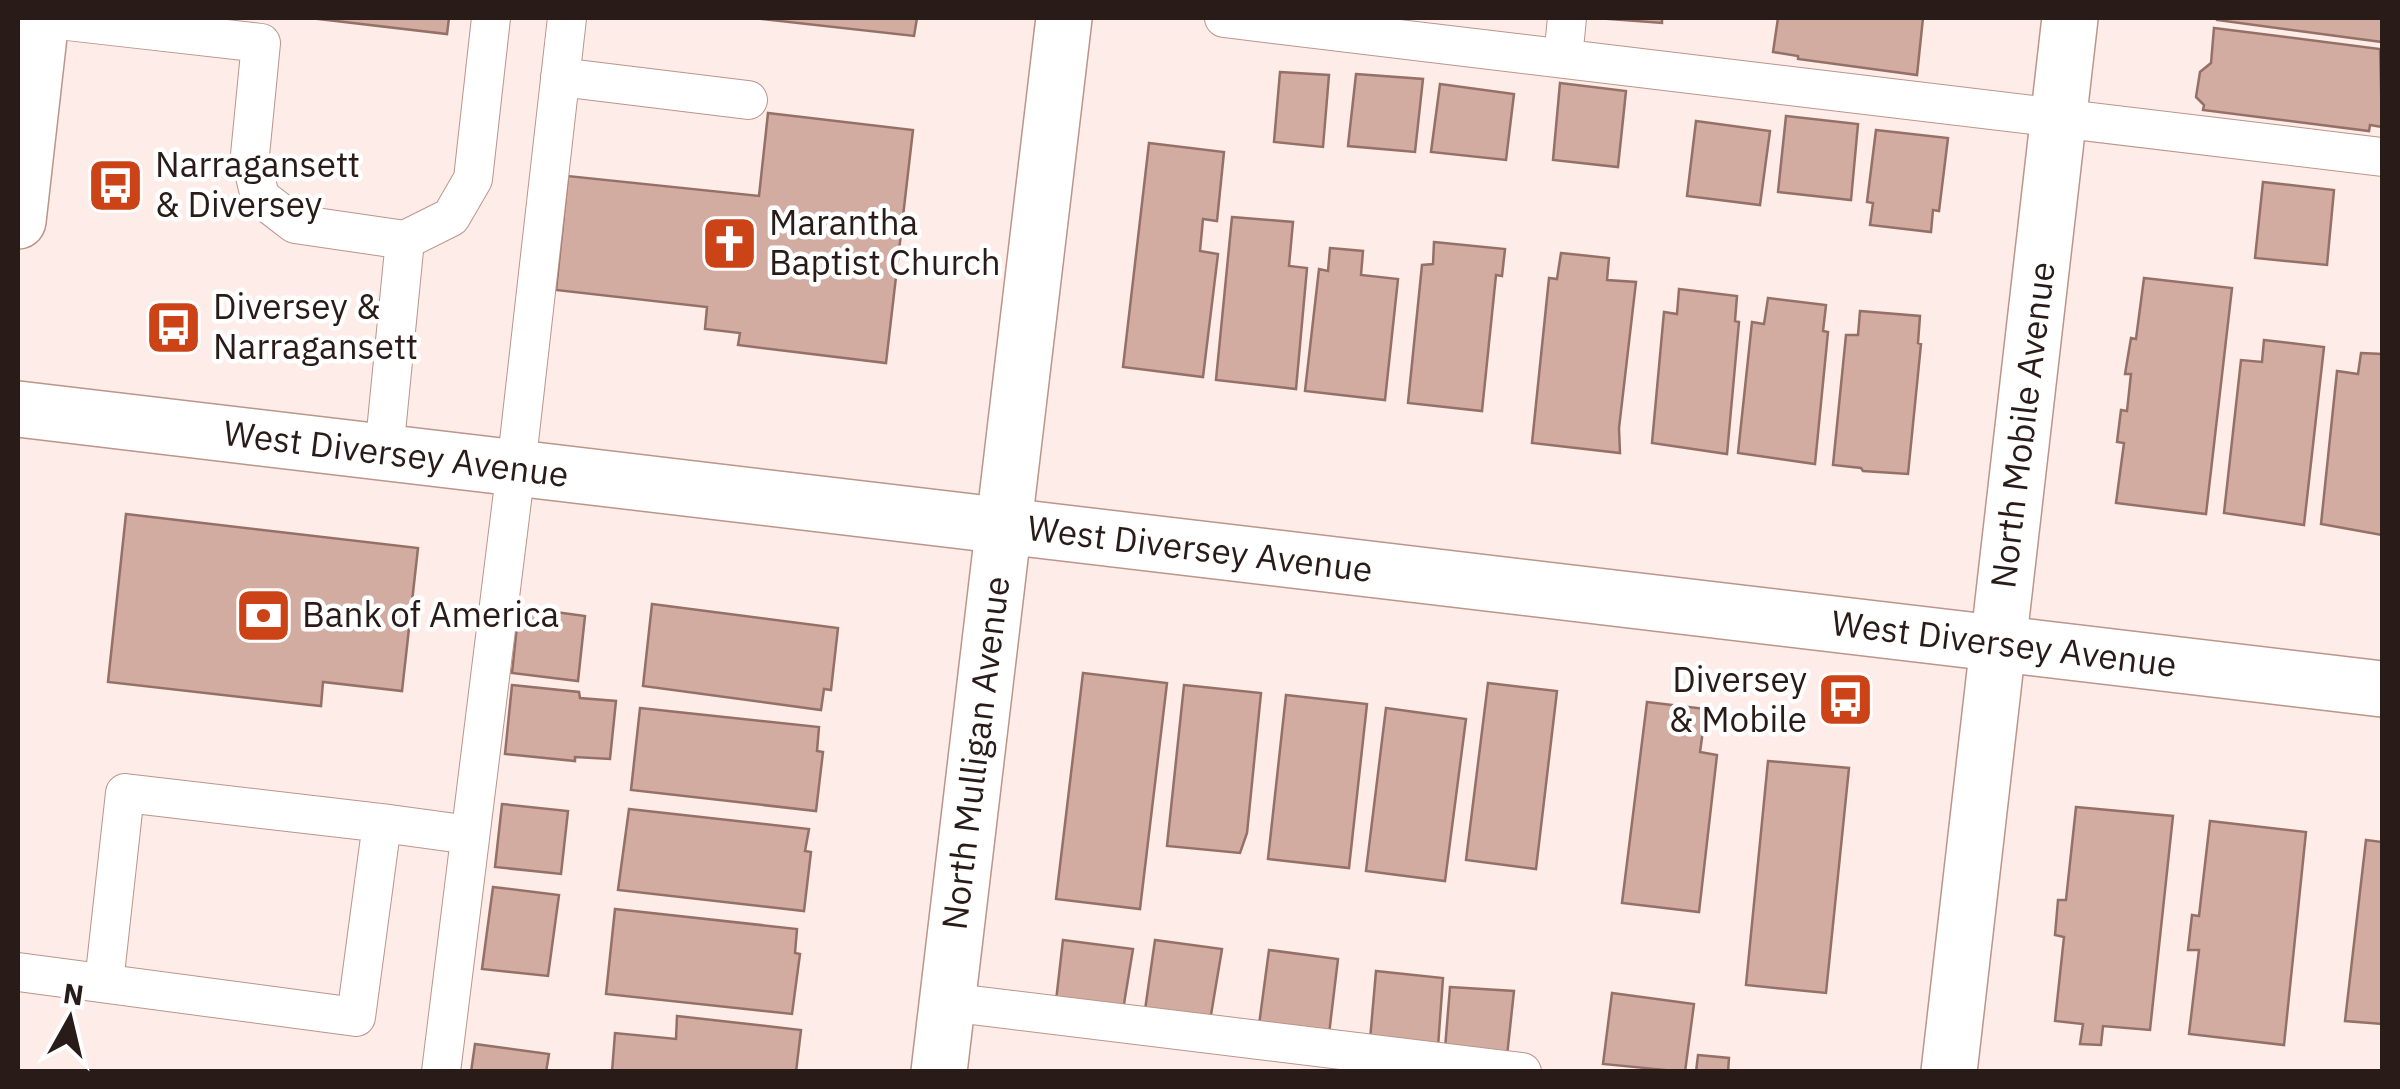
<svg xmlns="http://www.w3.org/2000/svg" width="2400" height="1089" font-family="'IBM Plex Sans',sans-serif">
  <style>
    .building { fill: #d3aca1; stroke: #947066; stroke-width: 2.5 }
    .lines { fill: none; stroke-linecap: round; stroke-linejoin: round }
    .lane-casing { stroke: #bb958a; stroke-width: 40 }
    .street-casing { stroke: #bb958a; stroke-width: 58 }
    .secondary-casing { stroke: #bb958a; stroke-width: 58 }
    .lane { stroke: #fff; stroke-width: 38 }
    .street { stroke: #fff; stroke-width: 55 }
    .secondary { stroke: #fff; stroke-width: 55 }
    .labels { text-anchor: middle; stroke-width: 9; stroke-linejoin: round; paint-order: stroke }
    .poi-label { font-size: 35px; fill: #291b17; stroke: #fff; text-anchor: start }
    .street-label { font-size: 35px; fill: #291b17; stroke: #fff }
  </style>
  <rect width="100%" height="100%" fill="#fdece7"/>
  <!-- building -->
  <path class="building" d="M310 18H449L447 34Z
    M754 18H917L914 36Z
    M1596 18H1662V23Z
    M1778 18H1923L1917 75 1798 59V56L1773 52Z
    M2217 18H2382V42L2217 20Z
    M2214 28 2380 49 2382 127 2370 125 2369 131 2203 110 2204 105 2196 97 2200 72 2211 63Z
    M1280 72 1329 75 1323 147 1274 142Z
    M1356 74 1423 79 1415 152 1348 146Z
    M1560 83 1626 91 1618 167 1553 160Z
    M1440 84 1514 94 1506 160 1431 152Z
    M768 113 913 130 886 363 738 345 740 333 705 329 707 307 556 290 568 176 759 196Z
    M1786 116 1858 124 1851 200 1778 192Z
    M1696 121 1770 131 1760 205 1687 196Z
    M1876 130 1948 138 1939 211 1933 210 1931 232 1870 225 1873 203 1867 202Z
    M1149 143 1224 152 1217 221 1203 219 1200 251 1218 254 1203 377 1123 367Z
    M2263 182 2334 190 2327 265 2255 258Z
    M1232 217 1293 222 1289 266 1307 268 1296 389 1216 380Z
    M1434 242 1505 249 1502 276 1496 275 1482 411 1408 403 1422 265 1433 264Z
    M1330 248 1363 251 1361 275 1398 279 1385 400 1305 391 1319 269 1328 271Z
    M1561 253 1609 258 1607 280 1636 282 1619 428 1620 453 1532 443 1549 278 1557 279Z
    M2144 278 2232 288 2206 514 2116 503 2124 443 2117 442 2121 410 2127 411 2131 374H2125L2131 338 2136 339Z
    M1679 289 1737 296 1735 321 1739 322 1727 454 1652 443 1664 312 1677 314Z
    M1768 298 1826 305 1823 331 1828 332 1815 464 1738 453 1752 322 1764 324Z
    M1860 311 1920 316 1918 343 1921 344 1908 474 1863 471 1861 468 1833 465 1846 335H1858Z
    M2264 340 2324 347 2304 525 2224 513 2241 360 2262 362Z
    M2361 353 2382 354V535L2321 524 2337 371 2358 374Z
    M126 514 418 548 402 691 323 682 321 706 108 682Z
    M652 604 838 628 831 690 824 689 821 710 643 686Z
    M519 607 585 616 578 681 512 673Z
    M1083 673 1167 683 1140 909 1056 899Z
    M1488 683 1557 691 1536 869 1466 860Z
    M512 685 579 692 580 698 616 701 610 759 575 757V761L505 754Z
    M1184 685 1261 693 1247 833 1240 853 1167 846Z
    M1286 695 1367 704 1349 868 1268 859Z
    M1647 702 1706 709 1700 752 1717 755 1699 912 1622 903Z
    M640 708 819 727 817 751 823 752 816 811 631 790Z
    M1386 708 1466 719 1445 881 1366 871Z
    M1768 761 1849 768 1826 993 1746 985Z
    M502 804 568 811 561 874 495 867Z
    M2076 807 2173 816 2150 1030 2103 1026 2101 1045 2080 1044 2083 1024 2055 1021 2064 937 2055 935 2058 900H2066Z
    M629 809 809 829 805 851 811 852 804 911 618 890Z
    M2210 821 2306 832 2284 1045 2189 1034 2199 950H2188L2192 915 2199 916Z
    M2366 840 2382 842V1024L2345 1021Z
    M493 887 559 895 548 976 482 969Z
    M615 909 797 929 795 953 800 954 792 1014 606 994Z
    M1063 940 1133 949 1123 1010 1056 1001Z
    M1155 940 1222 949 1210 1021 1145 1010Z
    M1269 950 1338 959 1329 1034 1259 1025Z
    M1376 971 1443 978 1438 1047 1370 1040Z
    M1450 987 1514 991 1507 1056 1445 1049Z
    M1612 993 1694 1004 1685 1072 1603 1064Z
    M677 1016 801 1030 796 1072H612L615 1033 676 1039Z
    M475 1044 549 1054 546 1072H471Z
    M1698 1055 1729 1058 1728 1072H1696Z"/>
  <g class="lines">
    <defs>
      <path id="lane" d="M41 18 261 43 250 155 260 197 295 224 405 240 451 217 473 179 491 18
        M1224 18 2382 157
        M1563 58 1567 18
        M560 77 748 100
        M384 452 405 240
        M18 972 356 1017 382 823 470 835
        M104 983 125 793 382 823
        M947 1002 1522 1072
        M441 1072 516 468 567 18"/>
      <path id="street" d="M939 1072 1064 18
        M1949 1072 2070 18"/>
      <path id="secondary" d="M18 221 41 18
        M18 409 2382 689"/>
    </defs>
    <!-- lane casing -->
    <use href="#lane" class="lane-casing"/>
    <!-- street casing -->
    <use href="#street" class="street-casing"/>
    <!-- secondary casing -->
    <use href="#secondary" class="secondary-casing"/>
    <!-- lane -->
    <use href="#lane" class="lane"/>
    <!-- street -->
    <use href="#street" class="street"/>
    <!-- secondary -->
    <use href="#secondary" class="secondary"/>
  </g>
  <!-- icons -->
  <defs>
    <symbol id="bus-square" viewBox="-11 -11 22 22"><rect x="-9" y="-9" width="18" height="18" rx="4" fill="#cb4317" stroke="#fff"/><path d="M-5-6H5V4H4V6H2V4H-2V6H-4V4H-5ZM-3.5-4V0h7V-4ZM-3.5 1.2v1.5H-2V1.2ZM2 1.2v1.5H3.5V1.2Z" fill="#fff"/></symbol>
    <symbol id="church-square" viewBox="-11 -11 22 22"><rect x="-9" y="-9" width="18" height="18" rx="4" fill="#cb4317" stroke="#fff"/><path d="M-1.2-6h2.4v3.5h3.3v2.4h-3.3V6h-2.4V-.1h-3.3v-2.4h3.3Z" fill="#fff"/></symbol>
    <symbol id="bank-square" viewBox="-11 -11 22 22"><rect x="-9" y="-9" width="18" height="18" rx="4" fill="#cb4317" stroke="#fff"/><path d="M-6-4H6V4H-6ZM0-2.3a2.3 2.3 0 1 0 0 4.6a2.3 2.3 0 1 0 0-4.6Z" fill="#fff"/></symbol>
  </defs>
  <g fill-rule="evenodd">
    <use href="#bus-square" x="84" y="154" width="63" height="63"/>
    <use href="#church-square" x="698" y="212" width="63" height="63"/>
    <use href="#bus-square" x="142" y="296" width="63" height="63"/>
    <use href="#bank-square" x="232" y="584" width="63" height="63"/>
    <use href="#bus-square" x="1814" y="668" width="63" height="63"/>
  </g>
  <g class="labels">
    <!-- poi labels -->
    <g class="poi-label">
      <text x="155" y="177">Narragansett<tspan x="155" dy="40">&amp; Diversey</tspan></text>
      <text x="769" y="235">Marantha<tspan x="769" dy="40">Baptist Church</tspan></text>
      <text x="213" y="319">Diversey &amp;<tspan x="213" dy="40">Narragansett</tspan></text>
      <text x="302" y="627">Bank of America</text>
      <text x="1807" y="692" text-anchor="end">Diversey<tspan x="1807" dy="40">&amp; Mobile</tspan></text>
    </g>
    <!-- street labels -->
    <g class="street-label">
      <text transform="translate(2023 425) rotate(-83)" y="12">North Mobile Avenue</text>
      <text transform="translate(396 454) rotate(7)" y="12">West Diversey Avenue</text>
      <text transform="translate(1200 549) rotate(7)" y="12">West Diversey Avenue</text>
      <text transform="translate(2004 644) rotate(7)" y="12">West Diversey Avenue</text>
      <text transform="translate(976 753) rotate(-83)" y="12">North Mulligan Avenue</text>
    </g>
  </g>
  <!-- border -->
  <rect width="2400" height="1089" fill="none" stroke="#291b17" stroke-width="40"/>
  <!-- north arrow -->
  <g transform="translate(70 1019) rotate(8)" stroke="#ffffff" stroke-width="8" paint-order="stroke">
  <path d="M0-8L18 38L0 25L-18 38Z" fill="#291b17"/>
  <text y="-15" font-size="28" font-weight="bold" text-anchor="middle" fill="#291b17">N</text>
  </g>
</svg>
